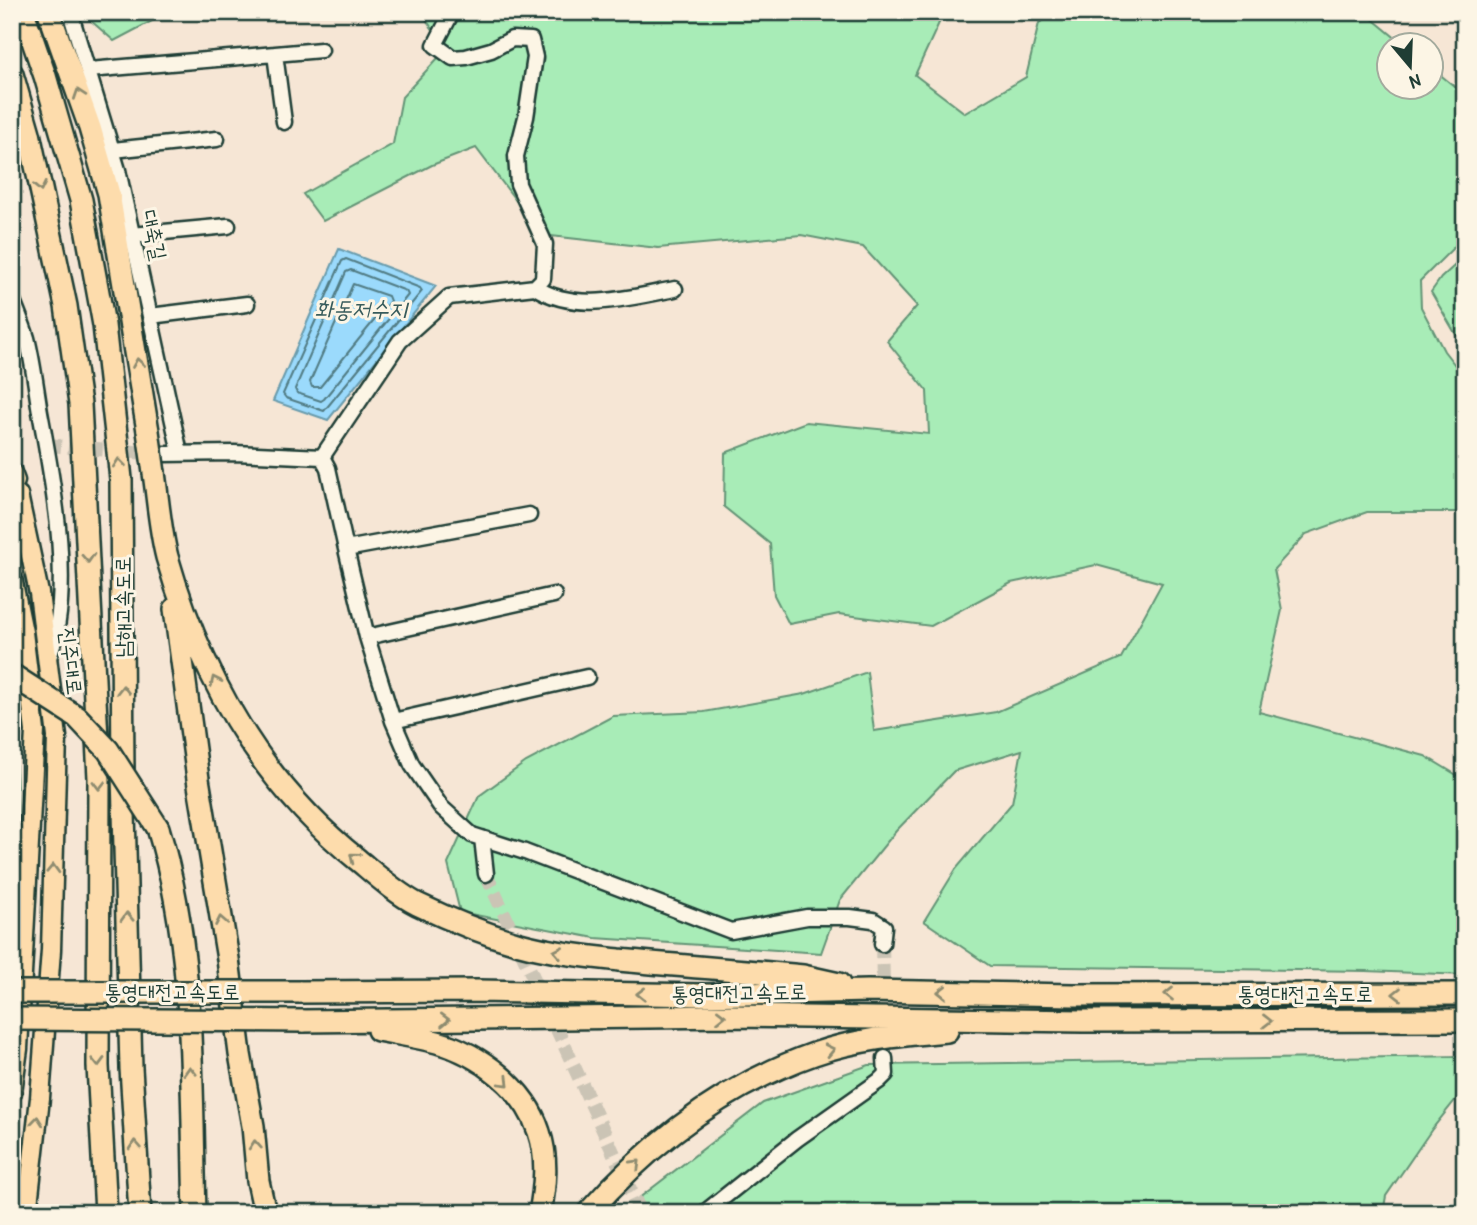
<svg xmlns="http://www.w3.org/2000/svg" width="1477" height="1225" font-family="'Patrick Hand','Poor Story',sans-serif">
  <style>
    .green { fill: #a8ecb7; stroke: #649476; stroke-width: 2 }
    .water { fill: #9bdafc; stroke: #699bac; stroke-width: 2 }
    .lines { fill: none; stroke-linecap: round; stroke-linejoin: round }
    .shore { stroke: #517c84; stroke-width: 2 }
    .minor-tunnel { stroke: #cbc4b5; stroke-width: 14; stroke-dasharray: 14 7; stroke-linecap: butt }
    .minor-casing { stroke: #1f3d34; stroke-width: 19 }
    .major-casing { stroke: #1f3d34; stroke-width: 23 }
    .highway-casing { stroke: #1f3d34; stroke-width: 26 }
    .minor { stroke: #fcf5e5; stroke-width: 14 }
    .major { stroke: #fddcac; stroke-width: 18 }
    .highway { stroke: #fddcac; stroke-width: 21 }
    .highway-bridge-casing { stroke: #1f3d34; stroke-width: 26; stroke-linecap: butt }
    .highway-bridge { stroke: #fddcac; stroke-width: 21 }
    .oneway { stroke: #8e8c70 }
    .labels { text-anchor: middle; stroke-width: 6; stroke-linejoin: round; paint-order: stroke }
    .street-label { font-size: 21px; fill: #1f3d34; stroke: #fcf5e5 }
    .water-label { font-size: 23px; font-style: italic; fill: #385c5c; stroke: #fcf5e5 }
  </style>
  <rect width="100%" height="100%" fill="#f6e6d5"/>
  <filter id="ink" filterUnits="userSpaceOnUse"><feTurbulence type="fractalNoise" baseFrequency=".0143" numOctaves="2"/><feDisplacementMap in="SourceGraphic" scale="14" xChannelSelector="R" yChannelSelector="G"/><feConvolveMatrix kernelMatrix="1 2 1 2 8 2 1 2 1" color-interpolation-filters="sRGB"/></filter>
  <g filter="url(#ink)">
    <!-- green -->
    <path class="green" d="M81 12H169L114 41Z
      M421 12H944L915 75 965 113 1026 77 1039 23 1057 12H1364L1404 45 1390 46V88H1432V68L1465 95V236L1420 281 1421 307 1444 351 1465 378V512H1367L1306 534 1274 569 1282 610 1259 712 1425 756 1465 780V975L1366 971 990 966 924 921 956 869 1012 803 1022 750 954 771 896 831 840 900 821 953 595 938 460 912 448 864 479 796 526 762 613 716 704 712 804 694 867 672 874 731 996 712 1121 658 1162 583 1096 565 1011 583 931 626 839 614 789 624 774 595 770 544 724 507 725 453 806 422 929 434 927 391 887 341 917 306 863 247 801 235 658 248 542 235 476 148 432 165 323 221 303 194 393 144 402 97 438 58 442 43Z
      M1465 256V350L1431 292 1441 278Z
      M12 714C20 795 19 883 12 964Z
      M1465 1056V1088L1432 1129 1386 1196 1383 1213H626L634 1202 763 1103 869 1065Z"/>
    <!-- water -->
    <path class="water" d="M339 249 436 286 328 420 273 401Z"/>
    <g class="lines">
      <!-- shore -->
      <path class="shore" d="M346 259 420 288 422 291 324 411 286 398 283 394 342 261Z
        M351 270 406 291 408 295 324 399 321 401 297 393 295 389 346 272Z
        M353 284 388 296 390 301 320 387H312L310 382Z"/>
      <!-- minor-tunnel -->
      <path class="minor-tunnel" d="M47 445 158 454
        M486 874 641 1213
        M882 944 885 1058"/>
      <defs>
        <path id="minor" d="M70 12 118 170 180 453
          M275 54 284 122
          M89 70 321 50
          M113 150 217 139
          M132 235 228 226
          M535 287C576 314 631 297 675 289
          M12 298C17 311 23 325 27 338 33 362 36 388 40 412 53 482 75 593 48 660
          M150 316 247 304
          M162 454 234 453 322 457
          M322 457 400 341 449 297 535 287 543 279 545 244 518 184 516 156 526 117 535 57 531 40 512 39 491 50 466 57 453 58 435 45 452 12
          M322 457 328 468 346 549 529 515
          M12 539 27 538
          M346 549 367 637 393 721 587 677
          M367 637 554 595
          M393 721 412 765 441 807 472 835 525 852 731 931 807 917H850L873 920 884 927 882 944
          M482 838 486 874
          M704 1213 797 1139 879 1081 886 1074 885 1058"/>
        <path id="major" d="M12 473 15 481
          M18 495 39 593 57 737 51 950 40 1098 27 1213
          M12 578 23 632 35 731 18 1049 12 1092"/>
        <path id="highway" d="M23 12 45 76 81 200 104 325 121 479 123 775 131 1068 140 1213
          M49 12 90 128 109 194 148 431
          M12 74 29 133 66 306 80 404 99 778 98 1066 106 1213
          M154 473C158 500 160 530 167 557 201 676 260 782 358 860 376 875 396 893 417 904 450 920 485 934 520 944 553 953 586 956 619 960 681 966 742 970 803 976L839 984
          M175 609 198 779 228 959 240 1054 253 1126 258 1181 265 1213
          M158 828C196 951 191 1085 195 1213
          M299 992 478 991 705 995 868 991 1073 995 1465 994
          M303 1021 732 1016 1083 1021 1465 1020
          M378 1030C398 1034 418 1037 437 1042 480 1054 525 1088 539 1132 548 1158 545 1186 540 1213
          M588 1213C650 1143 726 1085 814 1054 856 1039 903 1035 947 1031"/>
      </defs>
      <!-- minor casing -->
      <use href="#minor" class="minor-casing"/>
      <!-- major casing -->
      <use href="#major" class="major-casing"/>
      <!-- highway casing -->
      <use href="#highway" class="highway-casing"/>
      <!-- minor -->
      <use href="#minor" class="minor"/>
      <!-- major -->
      <use href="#major" class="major"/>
      <!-- highway -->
      <use href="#highway" class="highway"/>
      <defs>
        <path id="highway-bridge" d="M148 431 154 473
          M12 675 77 717 108 750 158 828
          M12 992H299
          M12 1019 303 1021"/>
      </defs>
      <!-- highway-bridge casing -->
      <use href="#highway-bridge" class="highway-bridge-casing"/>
      <!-- highway-bridge -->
      <use href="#highway-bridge" class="highway-bridge"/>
    </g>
    <!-- one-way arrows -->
    <defs><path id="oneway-chevron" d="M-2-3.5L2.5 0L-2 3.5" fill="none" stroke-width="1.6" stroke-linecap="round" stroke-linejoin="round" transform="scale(1.75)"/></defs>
    <g class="oneway">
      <use href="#oneway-chevron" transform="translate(79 94) rotate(-109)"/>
      <use href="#oneway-chevron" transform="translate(40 187) rotate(78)"/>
      <use href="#oneway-chevron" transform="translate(138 363) rotate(-99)"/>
      <use href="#oneway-chevron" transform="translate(119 463) rotate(-96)"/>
      <use href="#oneway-chevron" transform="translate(88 558) rotate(87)"/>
      <use href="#oneway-chevron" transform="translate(215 681) rotate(-115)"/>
      <use href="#oneway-chevron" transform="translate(123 690) rotate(-90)"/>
      <use href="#oneway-chevron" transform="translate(99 785) rotate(90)"/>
      <use href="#oneway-chevron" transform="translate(354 857) rotate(-141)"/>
      <use href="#oneway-chevron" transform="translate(53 869) rotate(-88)"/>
      <use href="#oneway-chevron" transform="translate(127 917) rotate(-92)"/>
      <use href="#oneway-chevron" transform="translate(221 921) rotate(-101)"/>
      <use href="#oneway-chevron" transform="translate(558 952) rotate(-169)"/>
      <use href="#oneway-chevron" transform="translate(942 992) rotate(-179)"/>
      <use href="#oneway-chevron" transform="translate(641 994) rotate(-179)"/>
      <use href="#oneway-chevron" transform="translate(1169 994) rotate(180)"/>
      <use href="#oneway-chevron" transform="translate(1397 994) rotate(180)"/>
      <use href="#oneway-chevron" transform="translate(721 1016) rotate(-1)"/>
      <use href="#oneway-chevron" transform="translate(445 1020) rotate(-1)"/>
      <use href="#oneway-chevron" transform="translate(1267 1021)"/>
      <use href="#oneway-chevron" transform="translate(830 1050) rotate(-13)"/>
      <use href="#oneway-chevron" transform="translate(98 1062) rotate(89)"/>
      <use href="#oneway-chevron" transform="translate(190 1071) rotate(-92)"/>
      <use href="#oneway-chevron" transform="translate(505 1082) rotate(45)"/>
      <use href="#oneway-chevron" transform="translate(37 1121) rotate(-84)"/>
      <use href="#oneway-chevron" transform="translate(135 1145) rotate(-94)"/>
      <use href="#oneway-chevron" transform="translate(255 1145) rotate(-94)"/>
      <use href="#oneway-chevron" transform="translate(636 1164) rotate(-44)"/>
    </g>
  </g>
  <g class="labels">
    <!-- street labels -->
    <g class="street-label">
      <text transform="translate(154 235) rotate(78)" y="7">대축길</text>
      <text transform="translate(123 607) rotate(-90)" y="7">남해고속도로</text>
      <text transform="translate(71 661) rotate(83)" y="7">진주대로</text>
      <text x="172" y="999">통영대전고속도로</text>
      <text transform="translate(739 993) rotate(-1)" y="7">통영대전고속도로</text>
      <text x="1305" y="1001">통영대전고속도로</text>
    </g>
    <!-- water labels -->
    <g class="water-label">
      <text x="361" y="317">화동저수지</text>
    </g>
  </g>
  <!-- margin -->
  <rect width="1477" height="1225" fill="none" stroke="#fcf5e5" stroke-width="42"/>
  <rect x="21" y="21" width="1435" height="1183" fill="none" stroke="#1f3d34" stroke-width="2.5" filter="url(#ink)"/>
  <!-- north arrow -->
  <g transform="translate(1410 66) rotate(161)"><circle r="33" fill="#fcf5e5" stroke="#a4ab9e" stroke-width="2"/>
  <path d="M0-5L12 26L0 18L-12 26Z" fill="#1f3d34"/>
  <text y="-10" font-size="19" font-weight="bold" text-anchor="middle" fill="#1f3d34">N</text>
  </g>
</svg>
